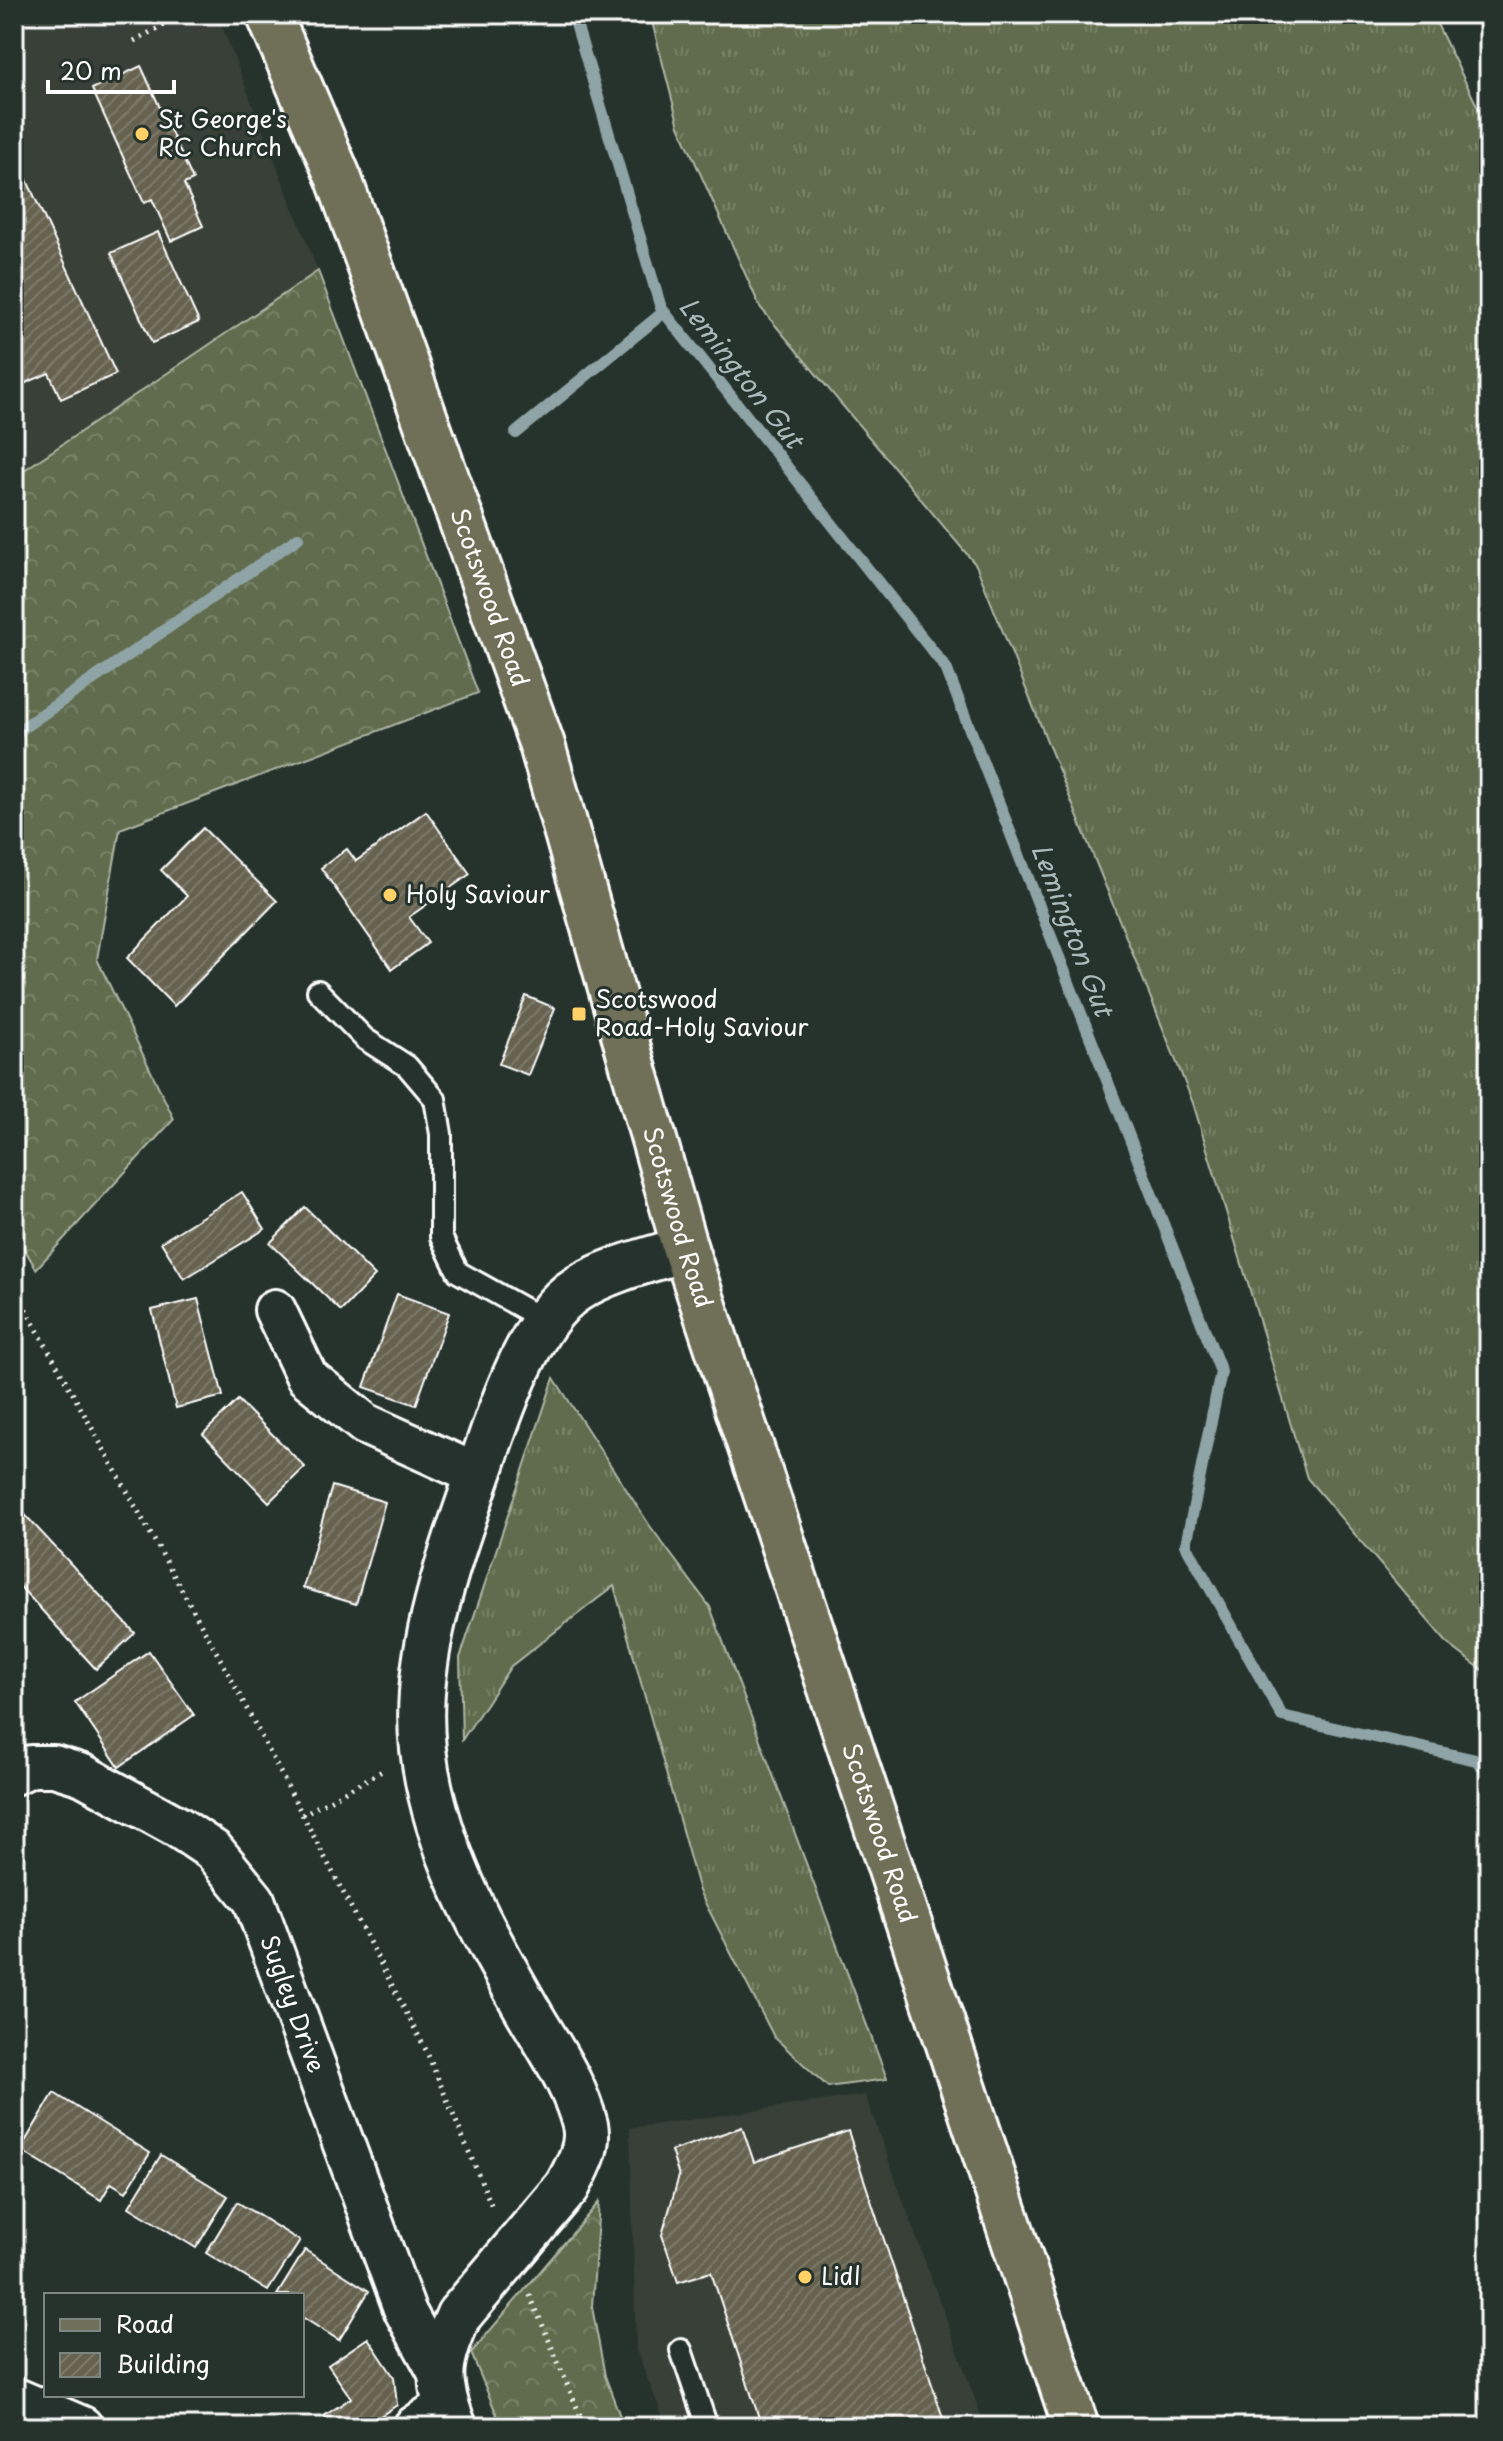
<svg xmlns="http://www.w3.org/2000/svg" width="1503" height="2441" font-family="'Playpen Sans',sans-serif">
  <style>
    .built { fill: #394137 }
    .grass { fill: url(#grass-tufts); stroke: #b0b6a6; stroke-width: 2 }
    .forest { fill: url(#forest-crowns); stroke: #b0b6a6; stroke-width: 2 }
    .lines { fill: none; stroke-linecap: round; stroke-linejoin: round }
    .stream { stroke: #8fa4a6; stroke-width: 12 }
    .building { fill: url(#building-hatch); stroke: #fff; stroke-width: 2 }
    .lane-casing { stroke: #fff; stroke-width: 26 }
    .street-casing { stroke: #fff; stroke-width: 46 }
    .secondary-casing { stroke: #fff; stroke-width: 50 }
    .primary-casing { stroke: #fff; stroke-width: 50 }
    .path { stroke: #fff; stroke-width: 5; stroke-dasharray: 2 6; stroke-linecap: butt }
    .lane { stroke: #26332d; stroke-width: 20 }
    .street { stroke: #26332d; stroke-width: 40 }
    .secondary { stroke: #26332d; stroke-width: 44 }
    .primary { stroke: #706f59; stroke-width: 44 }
    .secondary-bridge-casing { stroke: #fff; stroke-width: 50; stroke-linecap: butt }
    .secondary-bridge { stroke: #26332d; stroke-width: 44 }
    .poi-dot { fill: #ffd166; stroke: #26332d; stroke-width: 3 }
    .labels { text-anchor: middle; stroke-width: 6; stroke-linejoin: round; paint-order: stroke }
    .poi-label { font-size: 24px; fill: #fff; stroke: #26332d; text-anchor: start }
    .street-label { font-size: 24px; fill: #fff; stroke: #26332d }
    .water-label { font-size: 26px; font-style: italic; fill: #abbbbc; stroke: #26332d }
  </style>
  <defs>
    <pattern id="grass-tufts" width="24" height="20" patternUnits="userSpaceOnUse" patternTransform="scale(2)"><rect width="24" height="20" fill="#606c4d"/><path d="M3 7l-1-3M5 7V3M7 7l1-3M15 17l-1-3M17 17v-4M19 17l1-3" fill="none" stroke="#788268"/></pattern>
    <pattern id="forest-crowns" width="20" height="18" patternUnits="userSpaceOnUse" patternTransform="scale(2)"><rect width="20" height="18" fill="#606c4d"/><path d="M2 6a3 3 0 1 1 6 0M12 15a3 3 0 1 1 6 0" fill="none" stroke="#788268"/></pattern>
    <pattern id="building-hatch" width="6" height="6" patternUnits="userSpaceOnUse" patternTransform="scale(2)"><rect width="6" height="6" fill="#66624f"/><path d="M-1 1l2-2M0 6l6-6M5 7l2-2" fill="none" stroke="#7d7a69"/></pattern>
  </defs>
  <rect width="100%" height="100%" fill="#26332d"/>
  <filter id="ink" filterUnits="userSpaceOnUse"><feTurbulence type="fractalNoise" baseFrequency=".0125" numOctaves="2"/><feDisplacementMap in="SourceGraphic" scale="16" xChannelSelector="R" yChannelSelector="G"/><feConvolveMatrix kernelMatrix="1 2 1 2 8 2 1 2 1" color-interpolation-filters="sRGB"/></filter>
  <g filter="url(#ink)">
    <!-- built -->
    <path class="built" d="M25 14H217L318 271 14 477V19Z
      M865 2095 985 2427H667L636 2350 630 2128Z"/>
    <!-- grass -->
    <path class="grass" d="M650 14H1432L1489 130V1675L1448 1644 1307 1478 1193 1103 976 565 760 307 679 126Z
      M554 1378 650 1526 710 1607 887 2079 828 2087 774 2037 699 1891 614 1586 511 1666 462 1740 460 1658Z"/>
    <!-- forest -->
    <path class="forest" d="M318 271 478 693 120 829 97 959 174 1119 36 1269 14 1230V477Z
      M599 2202 592 2307 605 2376 624 2427H502L471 2353Z"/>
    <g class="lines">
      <!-- stream -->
      <path class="stream" d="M573 14 661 308 946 668 1221 1372 1186 1545 1282 1716 1476 1760 1489 1773
        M516 433 664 312
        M14 734 298 538"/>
    </g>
    <!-- building -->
    <path class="building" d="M141 66 193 180 184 184 203 226 171 241 152 199 144 203 92 89Z
      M14 152 116 374 61 399 49 373 14 388Z
      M158 232 199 322 152 343 111 253Z
      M426 811 470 874 409 917 428 943 392 969 321 868 347 849 356 861Z
      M203 828 277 901 174 1006 127 958 187 896 161 870Z
      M526 996 555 1008 528 1075 499 1064Z
      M242 1192 265 1229 184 1279 161 1242Z
      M305 1207 375 1276 341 1311 270 1243Z
      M397 1294 449 1313 416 1405 364 1387Z
      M198 1299 223 1396 176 1408 152 1310Z
      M238 1400 305 1467 269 1502 203 1434Z
      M332 1486 385 1502 356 1604 303 1588Z
      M14 1503 135 1633 96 1669 14 1580Z
      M149 1651 194 1715 119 1767 75 1702Z
      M54 2093 150 2153 126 2192 111 2183 101 2200 20 2150Z
      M742 2127 754 2162 848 2131 946 2427H762L711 2272 678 2282 662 2235 679 2176 671 2151Z
      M161 2155 228 2196 196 2248 129 2207Z
      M237 2202 300 2241 268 2291 206 2253Z
      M305 2250 369 2291 339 2340 302 2317V2295H277Z
      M368 2338 394 2377 397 2405 364 2427H331L324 2416 351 2398 328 2365Z"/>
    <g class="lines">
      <defs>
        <path id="lane" d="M318 991 365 1039 407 1066 435 1099 441 1134V1237L458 1272 546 1321
          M681 2350 707 2427"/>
        <g id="street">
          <path d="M275 1310 307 1377 365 1424 478 1475"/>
          <path id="s1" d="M14 1774 31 1766H54L83 1775 178 1827 214 1851 254 1900 405 2311 439 2373"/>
          <path d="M14 2398 82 2427"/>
          <path d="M414 2427 445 2406"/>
        </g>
        <path id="secondary" d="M567 2187C577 2168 590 2147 585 2125 575 2084 549 2047 528 2011 481 1929 434 1845 423 1749 412 1656 451 1554 481 1467 498 1416 530 1318 577 1289 609 1269 649 1260 685 1249
          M454 2427C435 2380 438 2361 459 2315"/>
        <g id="primary">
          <path id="s2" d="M269 14 339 179 542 745 685 1249 1076 2427"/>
        </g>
      </defs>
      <!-- lane casing -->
      <use href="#lane" class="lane-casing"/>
      <!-- street casing -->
      <use href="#street" class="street-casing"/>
      <!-- secondary casing -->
      <use href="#secondary" class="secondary-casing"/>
      <!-- primary casing -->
      <use href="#primary" class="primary-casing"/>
      <!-- path -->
      <path class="path" d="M134 41 184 14
        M14 1288 227 1671 426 2050 493 2209
        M302 1815 382 1771
        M530 2295 585 2427"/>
      <!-- lane -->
      <use href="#lane" class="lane"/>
      <!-- street -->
      <use href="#street" class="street"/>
      <!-- secondary -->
      <use href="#secondary" class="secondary"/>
      <!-- primary -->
      <use href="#primary" class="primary"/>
      <defs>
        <path id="secondary-bridge" d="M459 2315 567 2187"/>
      </defs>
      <!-- secondary-bridge casing -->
      <use href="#secondary-bridge" class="secondary-bridge-casing"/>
      <!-- secondary-bridge -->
      <use href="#secondary-bridge" class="secondary-bridge"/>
    </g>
  </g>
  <!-- markers -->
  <g class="poi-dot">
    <circle cx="142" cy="134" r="8"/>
    <circle cx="390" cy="895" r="8"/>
    <rect x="571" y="1006" width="16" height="16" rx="4"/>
    <circle cx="805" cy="2277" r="8"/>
  </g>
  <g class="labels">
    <!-- poi labels -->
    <g class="poi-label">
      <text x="158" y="128">St George's<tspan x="158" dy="28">RC Church</tspan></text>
      <text x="406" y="903">Holy Saviour</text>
      <text x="595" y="1008">Scotswood<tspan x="595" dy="28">Road-Holy Saviour</tspan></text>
      <text x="821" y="2285">Lidl</text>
    </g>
    <!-- street labels -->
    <g class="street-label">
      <text dy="8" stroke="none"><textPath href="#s2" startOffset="624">Scotswood Road</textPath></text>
      <text dy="8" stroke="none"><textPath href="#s2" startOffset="1272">Scotswood Road</textPath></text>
      <text dy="8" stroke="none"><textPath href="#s2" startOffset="1920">Scotswood Road</textPath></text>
      <text dy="8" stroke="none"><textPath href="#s1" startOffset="398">Sugley Drive</textPath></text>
    </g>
    <!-- water labels -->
    <g class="water-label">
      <text transform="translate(741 373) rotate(52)" y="9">Lemington Gut</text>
      <text transform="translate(1072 930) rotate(69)" y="9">Lemington Gut</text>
    </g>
  </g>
  <!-- margin -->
  <rect width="1503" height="2441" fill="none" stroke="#26332d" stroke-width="48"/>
  <rect x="24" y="24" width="1455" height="2393" fill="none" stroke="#fff" stroke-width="3" filter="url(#ink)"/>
  <!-- legend -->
  <rect x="44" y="2293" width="260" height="104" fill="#26332d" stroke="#7d8581" stroke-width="2"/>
  <rect x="60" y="2319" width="40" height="12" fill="#706f59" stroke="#7d8581" stroke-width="2"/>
  <text x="116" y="2333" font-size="24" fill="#ffffff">Road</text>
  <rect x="60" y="2353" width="40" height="24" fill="url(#building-hatch)" stroke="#7d8581" stroke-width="2"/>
  <text x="116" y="2373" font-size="24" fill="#ffffff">Building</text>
  <!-- scale -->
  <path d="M48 80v12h126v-12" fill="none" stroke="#ffffff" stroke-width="4"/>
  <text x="60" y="80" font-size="24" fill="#ffffff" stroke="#26332d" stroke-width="6" paint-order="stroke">20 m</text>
</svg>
